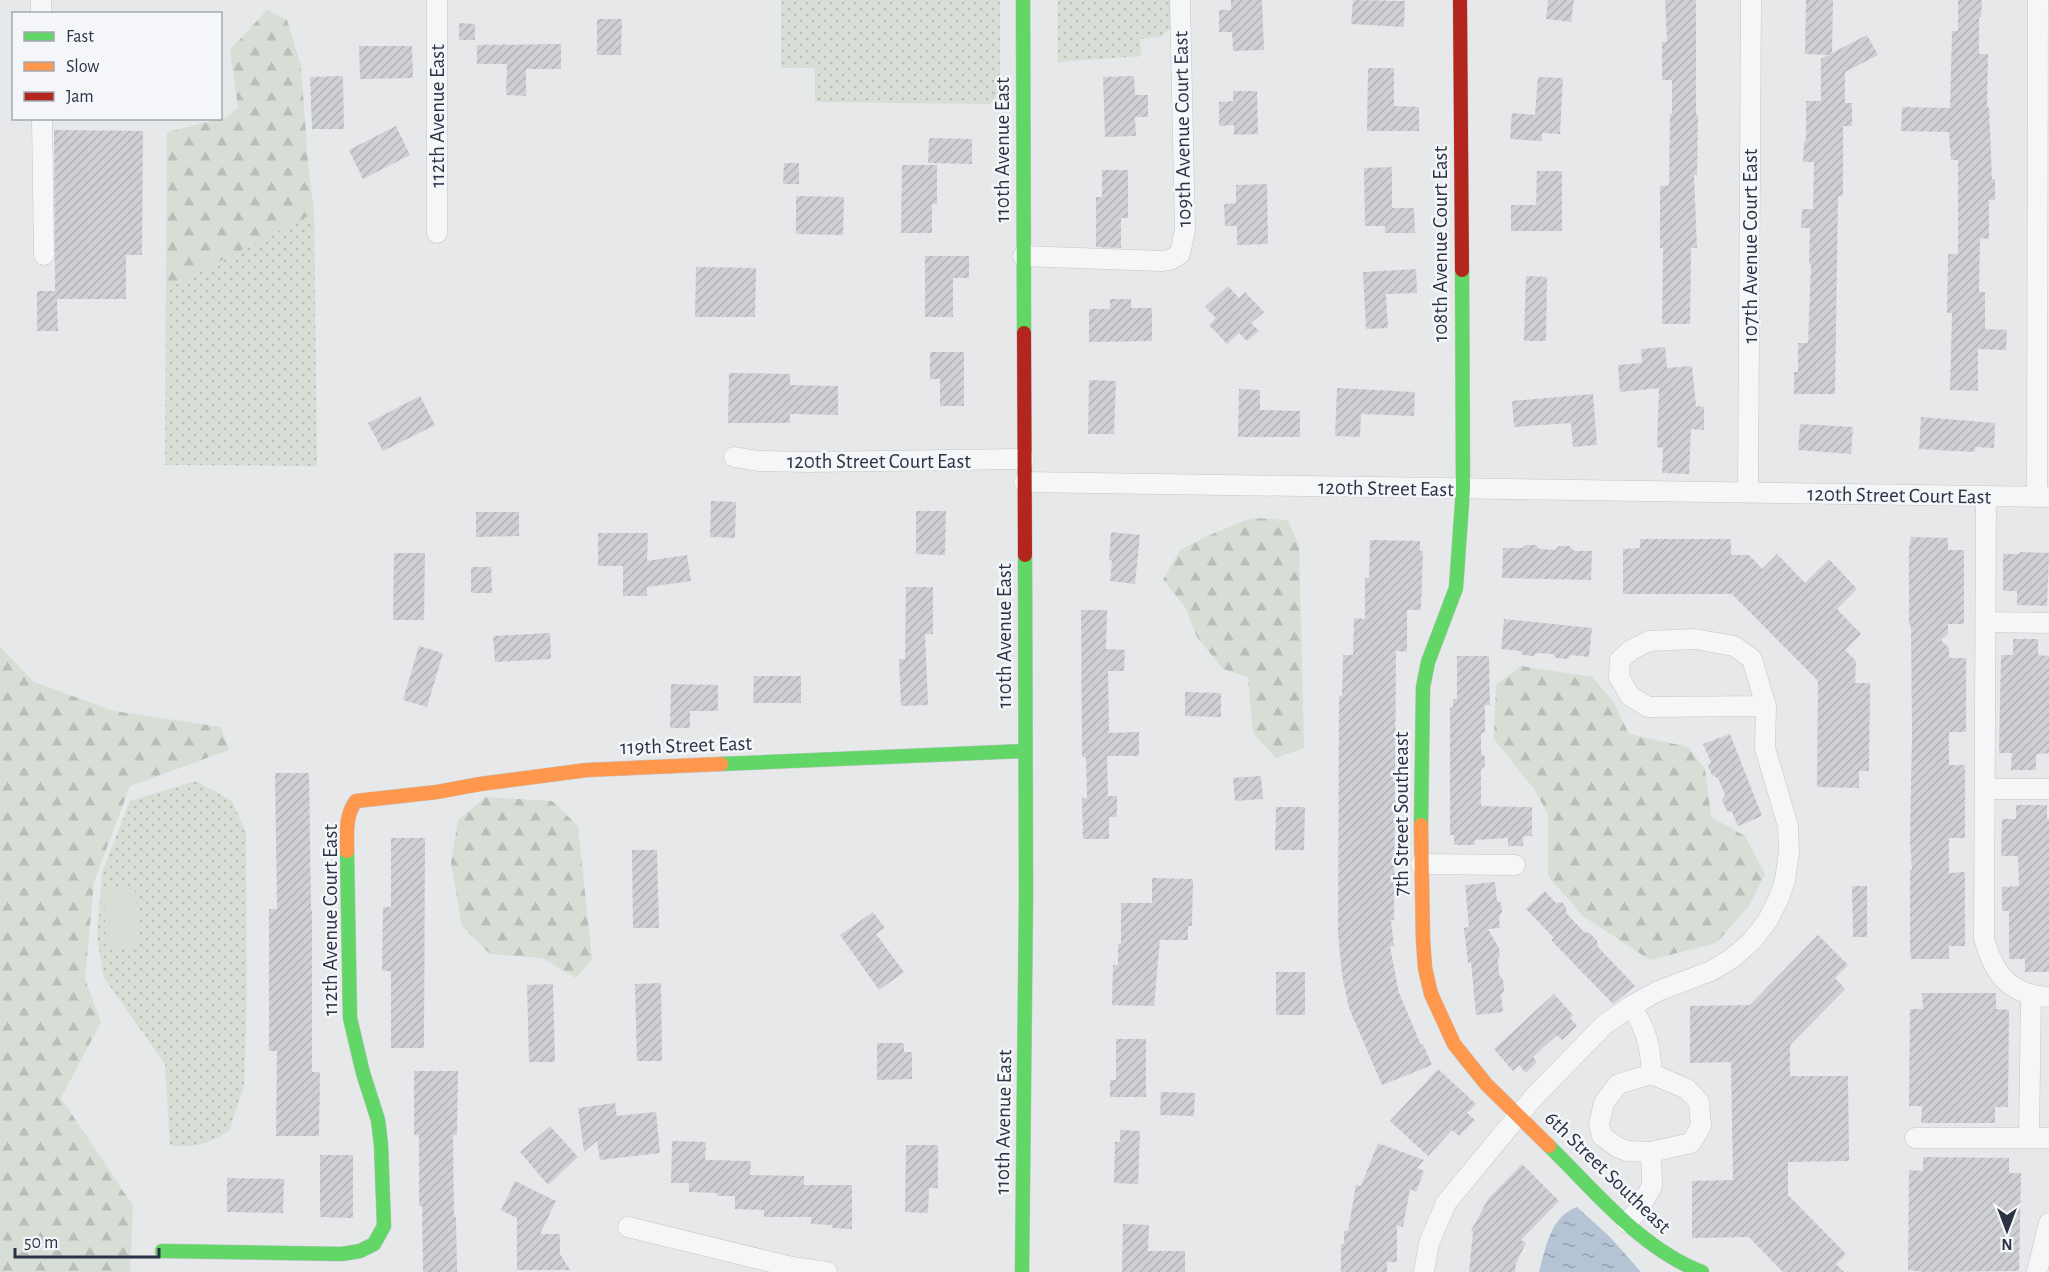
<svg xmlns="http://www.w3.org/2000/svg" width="2049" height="1272" font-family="'Alegreya Sans',sans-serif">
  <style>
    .grass { fill: url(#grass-dots) }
    .forest { fill: url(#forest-firs) }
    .garden { fill: #d6ded6 }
    .water { fill: url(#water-ripples) }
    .building { fill: url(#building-hatch) }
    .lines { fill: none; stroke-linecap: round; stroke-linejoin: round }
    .street-casing { stroke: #c4c6c8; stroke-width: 21 }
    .fast-casing { stroke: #c4c6c8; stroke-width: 15 }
    .slow-casing { stroke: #c4c6c8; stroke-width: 15 }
    .jam-casing { stroke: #c4c6c8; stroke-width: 15 }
    .street { stroke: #f5f6f7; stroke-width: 20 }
    .fast { stroke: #63d668; stroke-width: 14 }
    .slow { stroke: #ff974d; stroke-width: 14 }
    .jam { stroke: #b3261e; stroke-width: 14 }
    .labels { text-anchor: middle; stroke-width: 5; stroke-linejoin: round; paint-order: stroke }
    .street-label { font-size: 21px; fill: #2b3445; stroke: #f4f6f9 }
  </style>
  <defs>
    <pattern id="grass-dots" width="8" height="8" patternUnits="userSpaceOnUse" patternTransform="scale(1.5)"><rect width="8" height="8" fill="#d6ded6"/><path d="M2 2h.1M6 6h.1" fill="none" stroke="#b8bfb9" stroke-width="1.8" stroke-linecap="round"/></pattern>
    <pattern id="forest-firs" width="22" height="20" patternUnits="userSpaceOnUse" patternTransform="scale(1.5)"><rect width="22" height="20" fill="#d6ded6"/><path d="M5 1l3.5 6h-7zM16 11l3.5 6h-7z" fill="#b8bfb9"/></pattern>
    <pattern id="water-ripples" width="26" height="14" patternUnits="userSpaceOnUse" patternTransform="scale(1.5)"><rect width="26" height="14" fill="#b4c4d5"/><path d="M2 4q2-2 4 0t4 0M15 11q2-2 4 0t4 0" fill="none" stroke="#93a0af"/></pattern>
    <pattern id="building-hatch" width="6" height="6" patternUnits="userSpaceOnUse" patternTransform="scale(1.5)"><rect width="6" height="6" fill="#ced0d3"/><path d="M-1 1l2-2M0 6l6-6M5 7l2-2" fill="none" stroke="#b1b3b6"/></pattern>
  </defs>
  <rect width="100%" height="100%" fill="#e6e8ea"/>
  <!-- grass -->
  <path class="grass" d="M781 0H1000V99L990 104 815 102V68H781Z
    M1058 0H1177L1172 27 1161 37 1140 39 1141 56 1058 62Z
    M314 213 317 466 165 465 166 289Z
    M196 781 232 801 246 833 247 994 244 1086 229 1131C205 1145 197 1148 170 1145L165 1064 104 978 97 938 102 872 130 801Z"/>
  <!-- forest -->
  <path class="forest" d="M267 10 287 20 301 66 308 163 314 213 166 289 167 132 227 117 238 107 230 50Z
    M1252 518 1288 520 1299 546 1304 748 1276 758 1253 733 1248 677 1223 669 1197 637 1185 607 1163 580 1180 550 1210 535Z
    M0 647 34 682 114 711 221 727 229 750 130 786 94 882 85 979 101 1022 61 1098 133 1206 130 1272H0Z
    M1521 666 1592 677 1613 701 1629 734 1688 747 1705 769 1711 817 1745 836 1765 874 1749 906 1716 943 1650 960 1583 916 1548 876V814L1534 789 1494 739 1496 685Z
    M486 797 552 801 578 826 592 960 576 978 542 958 490 954 462 926 451 863 458 820Z"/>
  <!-- garden -->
  <path class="garden" d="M135 888 138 948 106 949 104 889Z"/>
  <!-- water -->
  <path class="water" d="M1577 1207 1610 1237 1641 1272H1539C1546 1247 1550 1217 1577 1207Z"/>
  <!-- building -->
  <path class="building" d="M1231 0H1262L1264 50 1233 51 1232 32H1219V10H1231Z
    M1353 0 1405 1 1404 27 1351 24Z
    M1548 0H1574L1571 22 1546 19Z
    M1665 0H1696V115H1698L1697 175H1694L1697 248H1691L1690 324H1662L1663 248H1660V186L1669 185 1670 114H1672V80H1662V42H1667Z
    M1806 0H1833L1832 53 1867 35 1878 55 1845 72V103H1852V126H1843V196H1838L1835 394H1794V372H1798V343H1808L1811 265 1809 264 1810 228H1801L1802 209H1813L1814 162H1803L1804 141H1806V101H1821V59L1829 55 1805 54Z
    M1958 0H1982L1981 17H1979V54H1988L1987 107H1989L1992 179H1995V200H1989V239L1980 238 1979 292H1985V329L2007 330 2006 350 1978 349V391L1950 390 1952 313H1947L1948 254H1958V160H1951L1949 132 1901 131 1902 107 1950 108 1952 31H1958Z
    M597 19H622L621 55H597Z
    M459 23 475 24V40H459Z
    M561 44V69H526V96L506 95 507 64H477V45Z
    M359 46H412L413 78 360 79Z
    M1368 68H1394V106L1419 107V131H1367Z
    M343 76 344 129H312L310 77Z
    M1134 76 1135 95H1148V117H1135L1136 136 1105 137 1103 77Z
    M1538 77 1563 78 1560 134 1542 133V141L1510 139 1512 113 1535 115Z
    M1233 91H1257L1258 134 1234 135V125L1219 126V102L1233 101Z
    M396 126 410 155 363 179 349 150Z
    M54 130 143 131 142 255H126V299H57L58 331H37V291H55Z
    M929 138 972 139V164L928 163Z
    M784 163H799V184H783Z
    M902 165H937V204H932V233H901Z
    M1392 167V208H1414L1415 233H1385V226H1365L1364 168Z
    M1102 170H1128V218H1121V248L1096 247V197H1102Z
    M1537 171H1562V231H1511V205H1536Z
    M1267 184 1268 244 1237 245V226H1225L1224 204 1236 203V185Z
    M796 196 844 197 843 235 796 234Z
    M925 256H969V278H953V317H925Z
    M696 267 756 268 755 317H695Z
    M1416 269 1417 293 1386 294 1388 328 1366 329 1363 272Z
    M1526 276 1547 277 1546 341H1524Z
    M1228 286 1239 298 1245 292 1264 312 1251 323 1259 331 1247 341 1239 333 1227 344 1209 325 1216 318 1205 307Z
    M1110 299H1131V308H1152V341L1089 342V309H1110Z
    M1665 347 1667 368 1692 366 1696 406 1704 407V430L1691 429 1689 474 1662 473 1663 448 1657 447 1659 388 1620 392 1618 365 1642 363 1641 349Z
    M930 352H964V406H940V379H930Z
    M729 373 790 374V385L838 386V415L790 414V423H728Z
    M1089 380 1116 381 1114 434H1088Z
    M1337 388 1415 392 1414 416 1361 414 1360 437 1335 436Z
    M1239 389 1260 390V410L1300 411V437H1238Z
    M1593 394 1597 445 1573 447 1571 423 1514 427 1512 401Z
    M420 396 435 425 383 451 368 423Z
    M1921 417 1995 423 1994 448 1975 447V452L1919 449Z
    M1800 424 1853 427 1851 454 1798 450Z
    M711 501 736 502 735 538 710 537Z
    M916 511H946L945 555 916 554Z
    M476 512H519V536L476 537Z
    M1111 532 1140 535 1135 584 1110 581 1112 561 1109 560Z
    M598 533H648L647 561 687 555 691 581 647 587V596H623V566H598Z
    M1911 537 1948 538V550H1964V624H1948V634L1941 640 1949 648V658H1966V732H1949V765H1965V838H1949V873L1965 872V946H1949V959H1911L1910 948V870H1912L1910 840 1912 734 1911 626 1909 625V548Z
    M1640 539H1731V555H1749L1762 569 1777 554 1805 583 1829 559 1857 589 1837 609 1861 634 1845 650 1856 661 1855 683H1870L1869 771H1859V788L1817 787 1818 681 1732 594H1623V549L1640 548Z
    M1370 540 1420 541V551H1423L1421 610H1407V652L1396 651 1394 920H1391L1394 946 1390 947 1399 993 1421 1045 1423 1044 1432 1065 1382 1085 1349 1008 1342 975 1338 933 1339 696H1342L1343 655H1353L1354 618 1365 619V578H1369Z
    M1526 545H1536L1539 549 1555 550 1559 546H1570L1574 551H1592L1591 580 1502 578 1503 548H1522Z
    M2020 552 2049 553 2047 606 2017 605V591H2003V554H2020Z
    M394 553H425L424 620H393Z
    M471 567H491L492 593H471Z
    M906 587H933V634H925L928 705 901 706 899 659H905Z
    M1081 610H1107L1106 649 1125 650 1124 671H1108L1109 733 1139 732V756H1107L1108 796H1117V817H1109V839H1083L1082 798H1087L1086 757H1082Z
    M1504 619 1592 628 1589 657 1571 655 1567 659 1556 658 1553 654 1537 653 1533 656 1523 655 1520 651 1501 649Z
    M550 633 551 659 495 662 493 636Z
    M2013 639H2038V655L2049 656V753L2036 754V770H2011L2012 753H1999L2001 655H2013Z
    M419 646 443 653 427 707 403 700Z
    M1457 656H1489L1490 705H1485V731L1481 734V753L1485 757V766L1481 769V806L1532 807V836H1523V846H1508V838L1475 840V845H1454V835H1450V708L1453 707V699H1457Z
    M754 676H801V703H753Z
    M671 684 718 685V711H690V728H670Z
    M1185 692 1221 693V717L1185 716Z
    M1730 734 1762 816 1738 826 1732 812 1727 811 1722 800 1725 795 1718 778 1712 775 1708 767 1711 762 1703 744Z
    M275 773H309L311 910H312V1072H320L319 1136H276L277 1051H269V909H277Z
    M1261 776 1263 799 1235 801 1233 778Z
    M2016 805H2047V819H2049V972H2025V959H2009V911H2002V887L2019 886 2018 856H2001L2002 819H2016Z
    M1276 807H1305L1304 850H1275Z
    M391 838H425L424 1048H391V971H382L383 907H391Z
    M632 850H657L659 928H633Z
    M1152 878 1193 879 1192 926H1188V940H1160L1154 1006 1112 1005 1113 965H1118V944H1121V903H1152Z
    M1495 882 1497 901 1501 903 1502 912 1499 917 1500 928 1488 929 1499 948 1500 955 1498 959 1499 975 1503 979 1504 991 1501 995 1503 1012 1476 1015 1471 962 1468 963 1464 928 1469 927 1465 885Z
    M1852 886H1867V937H1853Z
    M1545 891 1556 903 1562 902 1566 907V913L1584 932 1590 933 1597 941 1598 947 1635 986 1613 1004 1551 940 1554 938 1526 909Z
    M873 912 885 928 876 934 904 972 879 990 840 935Z
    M1818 935 1848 965 1835 978 1845 989 1790 1045V1076H1848L1849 1161 1788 1162V1195L1846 1254 1836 1264 1844 1272H1783L1749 1237 1692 1238V1181L1733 1180 1731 1062 1690 1063V1006L1750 1005Z
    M1276 972H1305V1015H1276Z
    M661 983 662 1061H637L635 984Z
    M553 984 555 1062H529L527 985Z
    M1922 993H1996V1009L2009 1010 2008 1107H1995V1123H1921L1922 1106H1909L1910 1009H1923Z
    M1554 994 1573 1015 1570 1018 1577 1026 1562 1040 1557 1035 1546 1045 1533 1057 1537 1062 1526 1073 1519 1065 1513 1071 1494 1049Z
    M1116 1039H1146V1097H1110V1080H1116Z
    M877 1043H904V1052H912V1079L877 1080Z
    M1438 1069 1476 1104 1467 1113 1475 1120 1459 1136 1452 1130 1428 1156 1390 1121Z
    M414 1071H458L457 1135H453L454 1217H456L457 1272H423L422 1206H419V1135H414Z
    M1161 1092 1195 1093 1194 1116 1160 1115Z
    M615 1103 617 1116 656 1112 660 1153 600 1160 597 1141 584 1152 578 1108Z
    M550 1126 578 1157 548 1185 520 1152Z
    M1120 1130 1140 1131 1138 1184 1114 1183 1115 1142H1120Z
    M672 1141 706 1142 705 1160 751 1161 750 1175 804 1176V1185H852V1229L832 1228V1225L811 1224V1217H764V1210L735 1209V1196H717V1193L689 1192V1183H671Z
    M1378 1143 1424 1160 1417 1168 1424 1171 1416 1192 1410 1189 1403 1227 1397 1225V1262H1387V1272H1341V1244H1344V1231H1348L1356 1185 1361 1186Z
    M906 1145H938V1188H929L928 1213 905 1212Z
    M320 1155H353V1218L320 1217Z
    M1923 1157 2009 1158V1173H2021L2019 1271 1922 1272 1908 1270 1909 1170 1923 1171Z
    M1522 1164 1559 1201 1521 1240 1526 1243 1516 1263 1515 1272H1469L1473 1232 1471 1231 1488 1199Z
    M227 1178 284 1179 283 1213 227 1212Z
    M515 1181 556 1201 540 1234H560V1254L570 1270H517V1218L501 1210Z
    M1123 1224 1149 1225 1148 1251H1185V1272H1122Z"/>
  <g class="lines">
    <defs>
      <path id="street" d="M41 0V14
        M42 118 44 255
        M437 233V0
        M1023 256 1161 261 1170 260 1180 254 1185 230 1180 3
        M734 457 758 461 810 462 1024 459
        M1024 482 2049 497
        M1748 493 1751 0
        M1986 496 1984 938C1994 975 2010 995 2049 997
        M2037 497 2038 0
        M1986 622 2049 623
        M1985 789H2049
        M1421 864 1515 865
        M1915 1138H2049
        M2029 1138 2031 996
        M1651 1152 1627 1151 1617 1147 1602 1136 1599 1124 1604 1103 1618 1084 1652 1074
        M1627 1223 1639 1209 1652 1186 1651 1152 1691 1143 1701 1126 1699 1102 1687 1089 1652 1074C1650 1044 1647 1031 1631 1006
        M628 1227 792 1267 827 1272
        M1424 1272 1429 1243 1446 1203 1533 1098 1604 1025 1631 1006 1658 991 1711 971 1731 959 1752 941 1768 920 1779 898 1785 880 1789 851 1788 826 1765 748 1766 706 1752 659 1734 646 1695 639 1649 641 1631 650 1620 660 1619 677 1630 696 1648 707 1766 706
        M2037 1272 2049 1223"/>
      <path id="fast" d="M1023 0 1024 333
        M721 764 1025 751
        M1421 825 1423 687 1428 662 1456 588 1463 489 1462 270
        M1549 1146C1595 1191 1641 1249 1702 1272
        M162 1251 342 1254 360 1251 374 1244 384 1226 381 1145 378 1120 363 1073 350 1018 347 851
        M1022 1272 1026 896 1025 555"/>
      <path id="slow" d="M1421 825 1423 940 1425 968 1431 994 1454 1044 1486 1084 1549 1146
        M347 851C347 834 345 815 356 801L437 792 480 784 587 770 721 764"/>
      <path id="jam" d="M1460 0 1462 270
        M1024 333 1025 555"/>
    </defs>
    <!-- street casing -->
    <use href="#street" class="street-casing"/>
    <!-- fast casing -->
    <use href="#fast" class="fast-casing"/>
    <!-- slow casing -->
    <use href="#slow" class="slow-casing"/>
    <!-- jam casing -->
    <use href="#jam" class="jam-casing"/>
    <!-- street -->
    <use href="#street" class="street"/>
    <!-- fast -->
    <use href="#fast" class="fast"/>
    <!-- slow -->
    <use href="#slow" class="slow"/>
    <!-- jam -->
    <use href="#jam" class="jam"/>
  </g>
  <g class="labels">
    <!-- street labels -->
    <g class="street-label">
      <text transform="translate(437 116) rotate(-90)" y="7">112th Avenue East</text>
      <text transform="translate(1182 129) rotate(-91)" y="7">109th Avenue Court East</text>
      <text transform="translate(1002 150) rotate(-90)" y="7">110th Avenue East</text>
      <text transform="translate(1440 244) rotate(-90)" y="7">108th Avenue Court East</text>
      <text transform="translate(1750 246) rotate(-90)" y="7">107th Avenue Court East</text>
      <text x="879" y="468">120th Street Court East</text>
      <text transform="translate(1386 488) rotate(1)" y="7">120th Street East</text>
      <text transform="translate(1899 495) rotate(1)" y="7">120th Street Court East</text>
      <text transform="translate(1004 636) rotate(-90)" y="7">110th Avenue East</text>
      <text transform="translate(686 745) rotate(-2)" y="7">119th Street East</text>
      <text transform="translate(1401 814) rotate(-90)" y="7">7th Street Southeast</text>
      <text transform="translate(330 920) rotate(-90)" y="7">112th Avenue Court East</text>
      <text transform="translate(1003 1122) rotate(-89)" y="7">110th Avenue East</text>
      <text transform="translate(1608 1172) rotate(44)" y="7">6th Street Southeast</text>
    </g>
  </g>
  <!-- legend -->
  <rect x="12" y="12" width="210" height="108" fill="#f4f6f9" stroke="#a4a8b1" stroke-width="1.5"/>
  <rect x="24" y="32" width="30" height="9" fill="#63d668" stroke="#a4a8b1" stroke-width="1.5"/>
  <text x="66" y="42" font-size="18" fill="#2b3445">Fast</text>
  <rect x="24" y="62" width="30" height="9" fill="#ff974d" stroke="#a4a8b1" stroke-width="1.5"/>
  <text x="66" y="72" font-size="18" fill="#2b3445">Slow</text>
  <rect x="24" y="92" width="30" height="9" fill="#b3261e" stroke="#a4a8b1" stroke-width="1.5"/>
  <text x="66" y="102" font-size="18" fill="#2b3445">Jam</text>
  <!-- north arrow -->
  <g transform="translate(2007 1230) rotate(180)" stroke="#f4f6f9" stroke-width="4.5" paint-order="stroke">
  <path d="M0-4.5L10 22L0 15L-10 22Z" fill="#2b3445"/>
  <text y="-9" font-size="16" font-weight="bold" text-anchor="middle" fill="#2b3445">N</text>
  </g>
  <!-- scale -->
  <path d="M15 1248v9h144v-9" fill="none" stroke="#2b3445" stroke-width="3"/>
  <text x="24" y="1248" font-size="18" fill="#2b3445" stroke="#f4f6f9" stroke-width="4.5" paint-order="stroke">50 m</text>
</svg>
